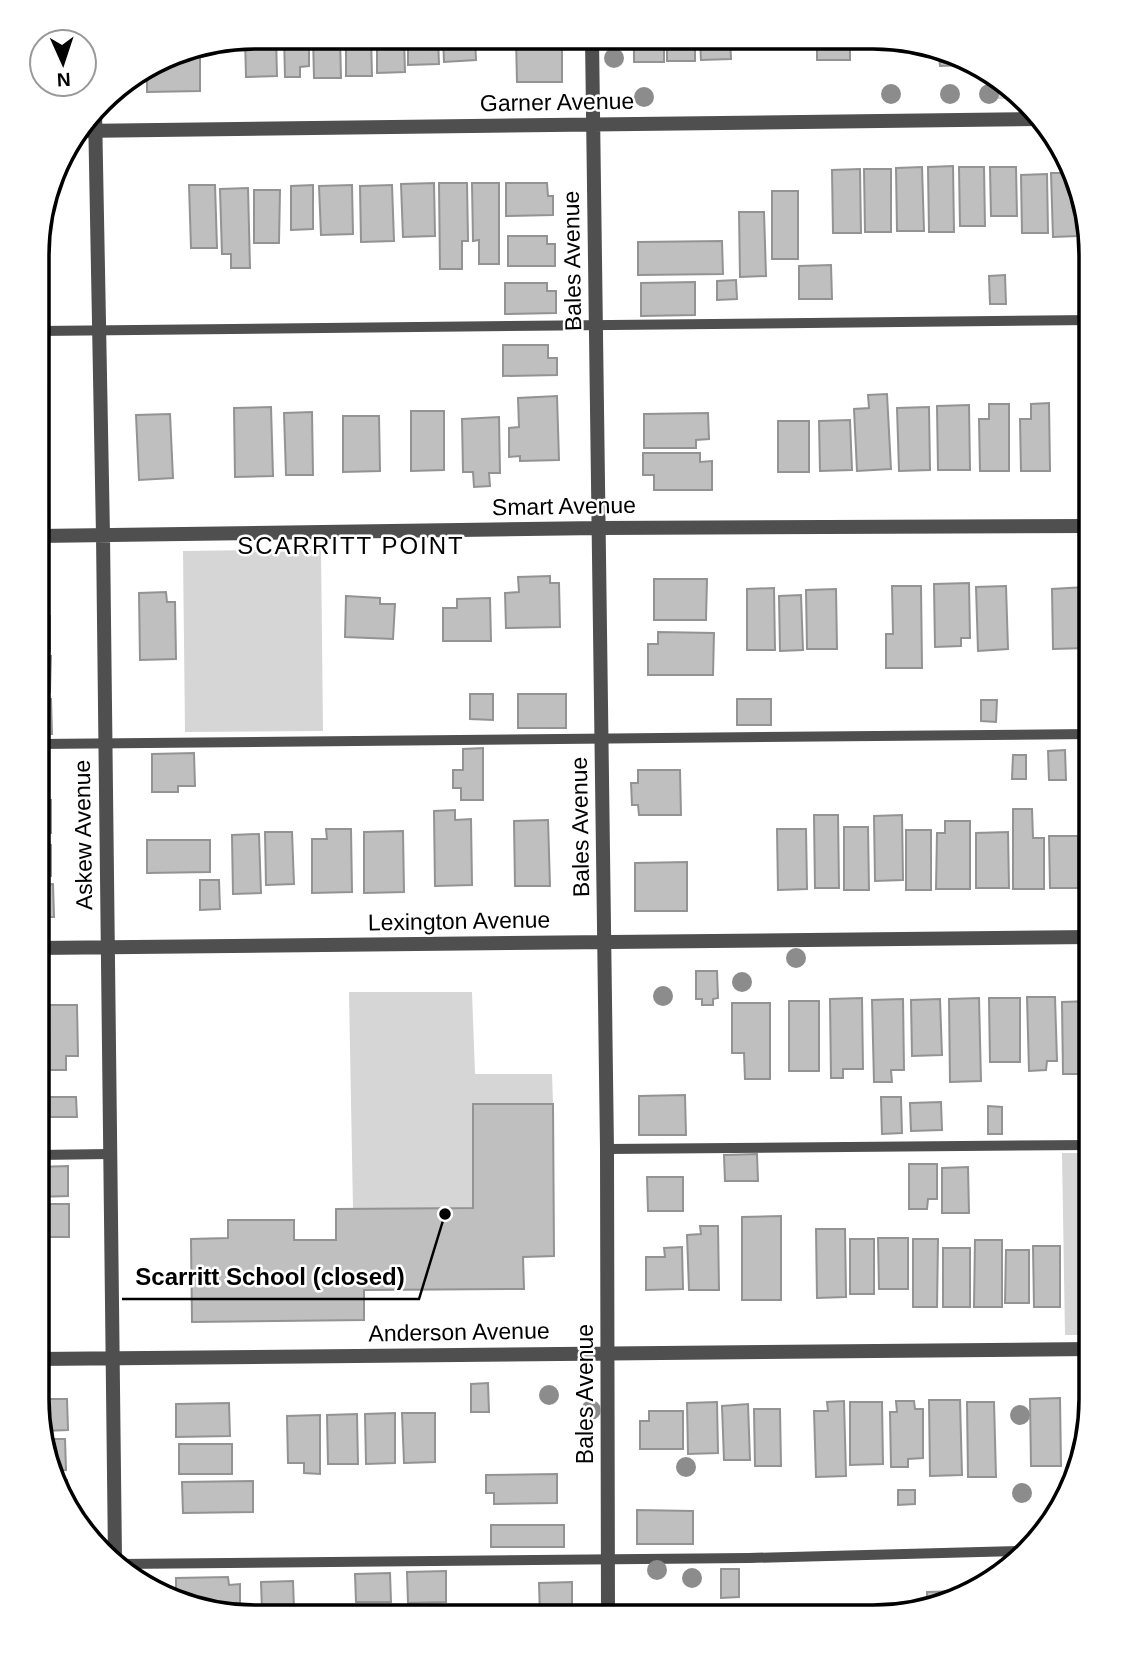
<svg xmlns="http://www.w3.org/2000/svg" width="1128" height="1654" font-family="Arial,sans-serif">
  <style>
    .green { fill: #d6d6d6 }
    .building { fill: #bfbfbf; stroke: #939393; stroke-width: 2 }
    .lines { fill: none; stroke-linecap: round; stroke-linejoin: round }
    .lane { stroke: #4f4f4f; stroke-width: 10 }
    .street { stroke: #4f4f4f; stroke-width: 14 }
    .tree { fill: #8c8c8c }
    .labels { text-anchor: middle; stroke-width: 5; stroke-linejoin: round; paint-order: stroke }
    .street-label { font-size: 23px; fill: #000; stroke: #fff }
    .neighbourhood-label { font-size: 24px; letter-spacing: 2px; fill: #000; stroke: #fff }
    .rim { fill: none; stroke: #000; stroke-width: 3.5 }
    .leader { fill: none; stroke: #000; stroke-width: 2.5 }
    .callout-dot { fill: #000; stroke: #fff; stroke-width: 2.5 }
    .callout-label { font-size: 24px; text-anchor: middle; font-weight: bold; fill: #000; stroke: #fff; stroke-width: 5; stroke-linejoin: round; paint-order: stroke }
  </style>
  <rect width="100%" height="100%" fill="#fff"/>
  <!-- green -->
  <path class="green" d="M993 77 1006 82 1020 99H993Z
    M1086 325H1091V444H1087Z
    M321 549 323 731 185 732 183 551Z
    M349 992H472L475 1074H552L553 1104 473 1105V1208L353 1209Z
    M1062 1153H1091V1335H1065Z"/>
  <!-- building -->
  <path class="building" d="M255 37H276L277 76 246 77 245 38Z
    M284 37H309V66L300 67V77H285Z
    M313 37H340L341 78H314Z
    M346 37H371L372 76H346Z
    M377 37H404L405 72 377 73Z
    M408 37H438L439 64 408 65Z
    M443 37H475L476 60 444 62Z
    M516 38H562V82H517Z
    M634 38H664V62H634Z
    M667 38H695V61H667Z
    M700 38H730L731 59 701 60Z
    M817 38 850 39V60H817Z
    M177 53H200V91L147 92V70Z
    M939 54 967 65 940 66Z
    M953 166 954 232H929L928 167Z
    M922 167 924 231H897L896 168Z
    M959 167H984L985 226H960Z
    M990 167H1016L1017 216H991Z
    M860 169 861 233H833L832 170Z
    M864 169H891V232H865Z
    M1051 173H1072L1077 193 1078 236 1053 237Z
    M1047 174 1048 233H1022L1021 175Z
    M434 183 435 236 403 237 401 184Z
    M439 183H467L468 241H462V269H440Z
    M472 183H499V264H479V240L473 241Z
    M506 183H547L548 196H553V215L506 216Z
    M189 185H215L217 248H191Z
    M313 185V229L291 230V186Z
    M352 185 353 234 321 235 319 186Z
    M392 185 394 241 361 242 360 186Z
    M248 188 250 268H231V254H222L220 189Z
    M254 190H280L279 243H254Z
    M772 191H798V259H772Z
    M739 212H764L766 276 740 277Z
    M43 213V239H39V226Z
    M508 236H547V244H555V266H508Z
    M722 241 723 274 638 275V242Z
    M39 246H44V276H39Z
    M831 265 832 299H799V266Z
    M1005 275 1006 304H990L989 276Z
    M736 280 737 299 717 300V281Z
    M695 282V315L641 316V283Z
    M505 283H547V291H556V313L505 314Z
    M39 286H46V319H39Z
    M503 345H548V358H557V375L503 376Z
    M887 394 891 469 857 471 854 409 869 408 868 395Z
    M557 396 559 460 520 461V456L509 457V428L519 427 518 398Z
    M1049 403 1050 471H1021L1020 419H1031V404Z
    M989 404H1009V471H980L979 419H989Z
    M969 405 970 470H938L937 406Z
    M271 407 273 476 235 477 234 408Z
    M929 407 930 470 899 471 897 408Z
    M411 411H444V470L411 471Z
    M312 412 313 475H286L284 413Z
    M708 413 709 439 696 440V448H644V414Z
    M170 414 173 478 139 480 136 415Z
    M343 416H379L380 471 343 472Z
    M499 417 500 473H489L490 486 474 487 473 472H463L462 419Z
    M850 420 852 470 820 471 819 421Z
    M778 421H809V472H778Z
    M643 453H700V462L712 461V490H654V475H643Z
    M38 460H40V498H38Z
    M38 572H49V611H38Z
    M550 576V583H559L560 627 506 628 505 593 519 592 518 577Z
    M654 579H707L706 620H654Z
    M969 583 970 638H961V646L935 647 934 584Z
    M892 586H921L922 668H886V634H893Z
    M1006 586 1008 649 978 651 976 587Z
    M1085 587 1087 648 1053 649 1052 589Z
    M774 588 775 650H747V589Z
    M836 589 837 649H807L806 590Z
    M166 592 167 602H175L176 659 140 660 139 593Z
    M801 595 803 650 780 651 779 596Z
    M346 596 380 598V604H395L393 639 345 637Z
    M490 598 491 641H443V608H457V599Z
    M38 616H50V651H38Z
    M658 632 714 633 713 675H648V644H658Z
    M38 656H51L50 692H38Z
    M470 694H493V720L470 719Z
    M518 694H566V728H518Z
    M38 699H51L52 734H38Z
    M737 699H771V725H737Z
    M981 700H997L996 722 981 721Z
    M483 748V800H461V788H453V770H463V749Z
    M1065 750 1066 780H1049L1048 751Z
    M194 753 195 786H178V792H152V754Z
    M1013 755H1026V779H1012Z
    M38 756H44V788H38Z
    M638 770H680L681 815H639L638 805H632L631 783H638Z
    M38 800H51V833H38Z
    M1013 809H1032L1033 838H1044V889H1013Z
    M455 810V820L471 819 472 885 435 886 434 811Z
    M814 815H838L839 888H815Z
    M902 815 903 880 875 881 874 816Z
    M548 820 550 886H515L514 821Z
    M945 821H970V889H936L937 833H945Z
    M844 827H868L869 890H844Z
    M326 829H351L352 892 312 893V839H327Z
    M777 829H806L807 889 778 890Z
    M906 830H931V890H906Z
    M403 831 404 892 364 893V832Z
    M265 832H292L294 884 266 885Z
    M1008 832 1009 888H976V833Z
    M259 834 261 893 233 894 232 835Z
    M1049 836H1078V888H1050Z
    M147 840H210V872L147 873Z
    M51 845V876H38V846Z
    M687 862V911H635V863Z
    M200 880H219L220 909 200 910Z
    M53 884 54 917H38V885Z
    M696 971H717L718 998 713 999V1005H702V999H696Z
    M1027 997H1055L1057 1061H1047L1046 1070 1029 1071Z
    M862 998 863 1069H843V1078H831L830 999Z
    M979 998 981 1081 950 1082 949 999Z
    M989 998H1020V1062H990Z
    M903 999 904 1070H891L892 1082H874L872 1000Z
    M940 999 942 1055 912 1056 911 1000Z
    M789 1001H819V1071H789Z
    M1090 1001 1091 1074H1063L1062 1002Z
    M732 1003H770V1079H745L744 1053H732Z
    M49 1005H77L78 1056H66V1070H50Z
    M685 1095 686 1135H639V1096Z
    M50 1097H76L77 1117H50Z
    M881 1097H901L902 1133 882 1134Z
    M941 1102 942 1130 911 1131 910 1103Z
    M473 1104H553L554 1256 523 1257 524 1289 364 1290V1320L192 1322 191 1239 228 1238V1220H294V1240H336V1209L473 1208Z
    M988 1106 1002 1107V1134H988Z
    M757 1154 758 1181H725L724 1155Z
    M909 1164H937V1199H928L927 1209H909Z
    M68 1166V1196L37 1197V1167Z
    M968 1167 969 1213H942V1168Z
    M647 1177H683V1211H648Z
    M37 1204H69V1237H37Z
    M781 1216V1300H742V1217Z
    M700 1226H718L719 1290H689L687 1235 701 1234Z
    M816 1229H845L846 1297 817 1298Z
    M878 1238H908V1289H879Z
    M850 1239H874V1294H850Z
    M913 1239H938L937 1307H913Z
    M975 1240H1002V1307H974Z
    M1033 1246H1060V1307H1034Z
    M682 1247 683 1289 646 1290V1257H665L664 1248Z
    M943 1248H970V1307H943Z
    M1006 1250H1029V1303H1005Z
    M488 1383 489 1412H471V1384Z
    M1060 1398 1061 1466H1031L1030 1399Z
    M37 1399H67L68 1430 44 1431Z
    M929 1400H960L962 1475 930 1476Z
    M844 1401 846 1476 816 1477 814 1411H828L827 1402Z
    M896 1401H914L915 1409H923V1458L908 1459V1467H891L890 1412H897Z
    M717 1402 718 1453 688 1454 687 1403Z
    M850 1402H882L883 1464 850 1465Z
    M967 1402H994L996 1477H968Z
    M229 1403 230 1436 176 1437V1404Z
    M748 1404 750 1460H724L722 1406Z
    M754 1409H780L781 1466H755Z
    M649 1411H683V1449H640V1421H649Z
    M395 1413V1463L366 1464 365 1414Z
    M402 1413H435V1462L404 1463Z
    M357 1414 358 1464H328L327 1415Z
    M320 1415V1474L304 1473V1463H288L287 1416Z
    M46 1439H65L66 1470 53 1471Z
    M179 1444H232V1474H179Z
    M557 1474V1503L494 1504V1493H486V1475Z
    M56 1480H67V1504L59 1495Z
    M253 1481V1512L183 1513 182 1482Z
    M898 1490H915V1504L898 1505Z
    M637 1510 693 1511V1544H637Z
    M491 1525H564V1547H491Z
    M721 1569H739V1597L721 1598Z
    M446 1571V1602L408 1603 407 1572Z
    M390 1573 391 1602H356L355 1574Z
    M228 1577 229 1585 240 1584V1613H221L176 1596V1578Z
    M293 1581 294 1609 262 1610 261 1582Z
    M572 1582V1616H540L539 1583Z
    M961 1591V1597L927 1605V1592Z"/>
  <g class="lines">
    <!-- lane -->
    <path class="lane" d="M39 331 1091 320
      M38 744 1091 734
      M607 1149 1091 1145
      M37 1155 110 1154
      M119 1564 749 1558 1019 1551"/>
    <!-- street -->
    <path class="street" d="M592 38 607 1149 608 1616
      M95 111 103 535 115 1559
      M79 131 1036 119
      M38 536 599 528 1091 526
      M37 948 1091 937
      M37 1359 1091 1349"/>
  </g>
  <!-- trees -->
  <g class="tree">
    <circle cx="614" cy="58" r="10"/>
    <circle cx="891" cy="94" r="10"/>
    <circle cx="950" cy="94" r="10"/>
    <circle cx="989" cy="94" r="10"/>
    <circle cx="644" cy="97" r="10"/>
    <circle cx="796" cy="958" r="10"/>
    <circle cx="742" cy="982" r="10"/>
    <circle cx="663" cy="996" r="10"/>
    <circle cx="549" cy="1395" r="10"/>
    <circle cx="591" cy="1410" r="10"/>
    <circle cx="1020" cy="1415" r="10"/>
    <circle cx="686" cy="1467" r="10"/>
    <circle cx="1022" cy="1493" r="10"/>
    <circle cx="657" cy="1570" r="10"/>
    <circle cx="692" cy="1578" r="10"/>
  </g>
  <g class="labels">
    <!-- street labels -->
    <g class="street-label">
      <text transform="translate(557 102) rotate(-1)" y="8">Garner Avenue</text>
      <text transform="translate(572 261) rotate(-91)" y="8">Bales Avenue</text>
      <text transform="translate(564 506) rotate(-1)" y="8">Smart Avenue</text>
      <text transform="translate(580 827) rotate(-91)" y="8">Bales Avenue</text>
      <text transform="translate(83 835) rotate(-91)" y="8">Askew Avenue</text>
      <text transform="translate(459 921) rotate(-1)" y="8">Lexington Avenue</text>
      <text transform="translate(459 1332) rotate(-1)" y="8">Anderson Avenue</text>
      <text transform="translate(585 1394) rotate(-90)" y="8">Bales Avenue</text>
    </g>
    <!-- neighbourhood labels -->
    <g class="neighbourhood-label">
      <text x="351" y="554">SCARRITT POINT</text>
    </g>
  </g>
  <!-- crop -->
  <path d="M0 0H1128V1654H0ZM255 49H873A206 206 0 0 1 1079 255V1399A206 206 0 0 1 873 1605H255A206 206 0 0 1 49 1399V255A206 206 0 0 1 255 49Z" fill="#fff" fill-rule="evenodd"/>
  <path class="rim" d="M255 49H873A206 206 0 0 1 1079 255V1399A206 206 0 0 1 873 1605H255A206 206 0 0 1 49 1399V255A206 206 0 0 1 255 49Z"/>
  <!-- callouts -->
  <path class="leader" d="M445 1214L419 1299H122"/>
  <circle class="callout-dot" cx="445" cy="1214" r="7"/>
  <g class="callout-label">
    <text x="270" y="1285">Scarritt School (closed)</text>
  </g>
  <!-- north arrow -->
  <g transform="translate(63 63) rotate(177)"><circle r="33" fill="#ffffff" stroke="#999999" stroke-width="2"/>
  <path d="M0-5L12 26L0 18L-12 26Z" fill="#000000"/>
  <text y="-10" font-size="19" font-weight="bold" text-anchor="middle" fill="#000000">N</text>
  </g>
</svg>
